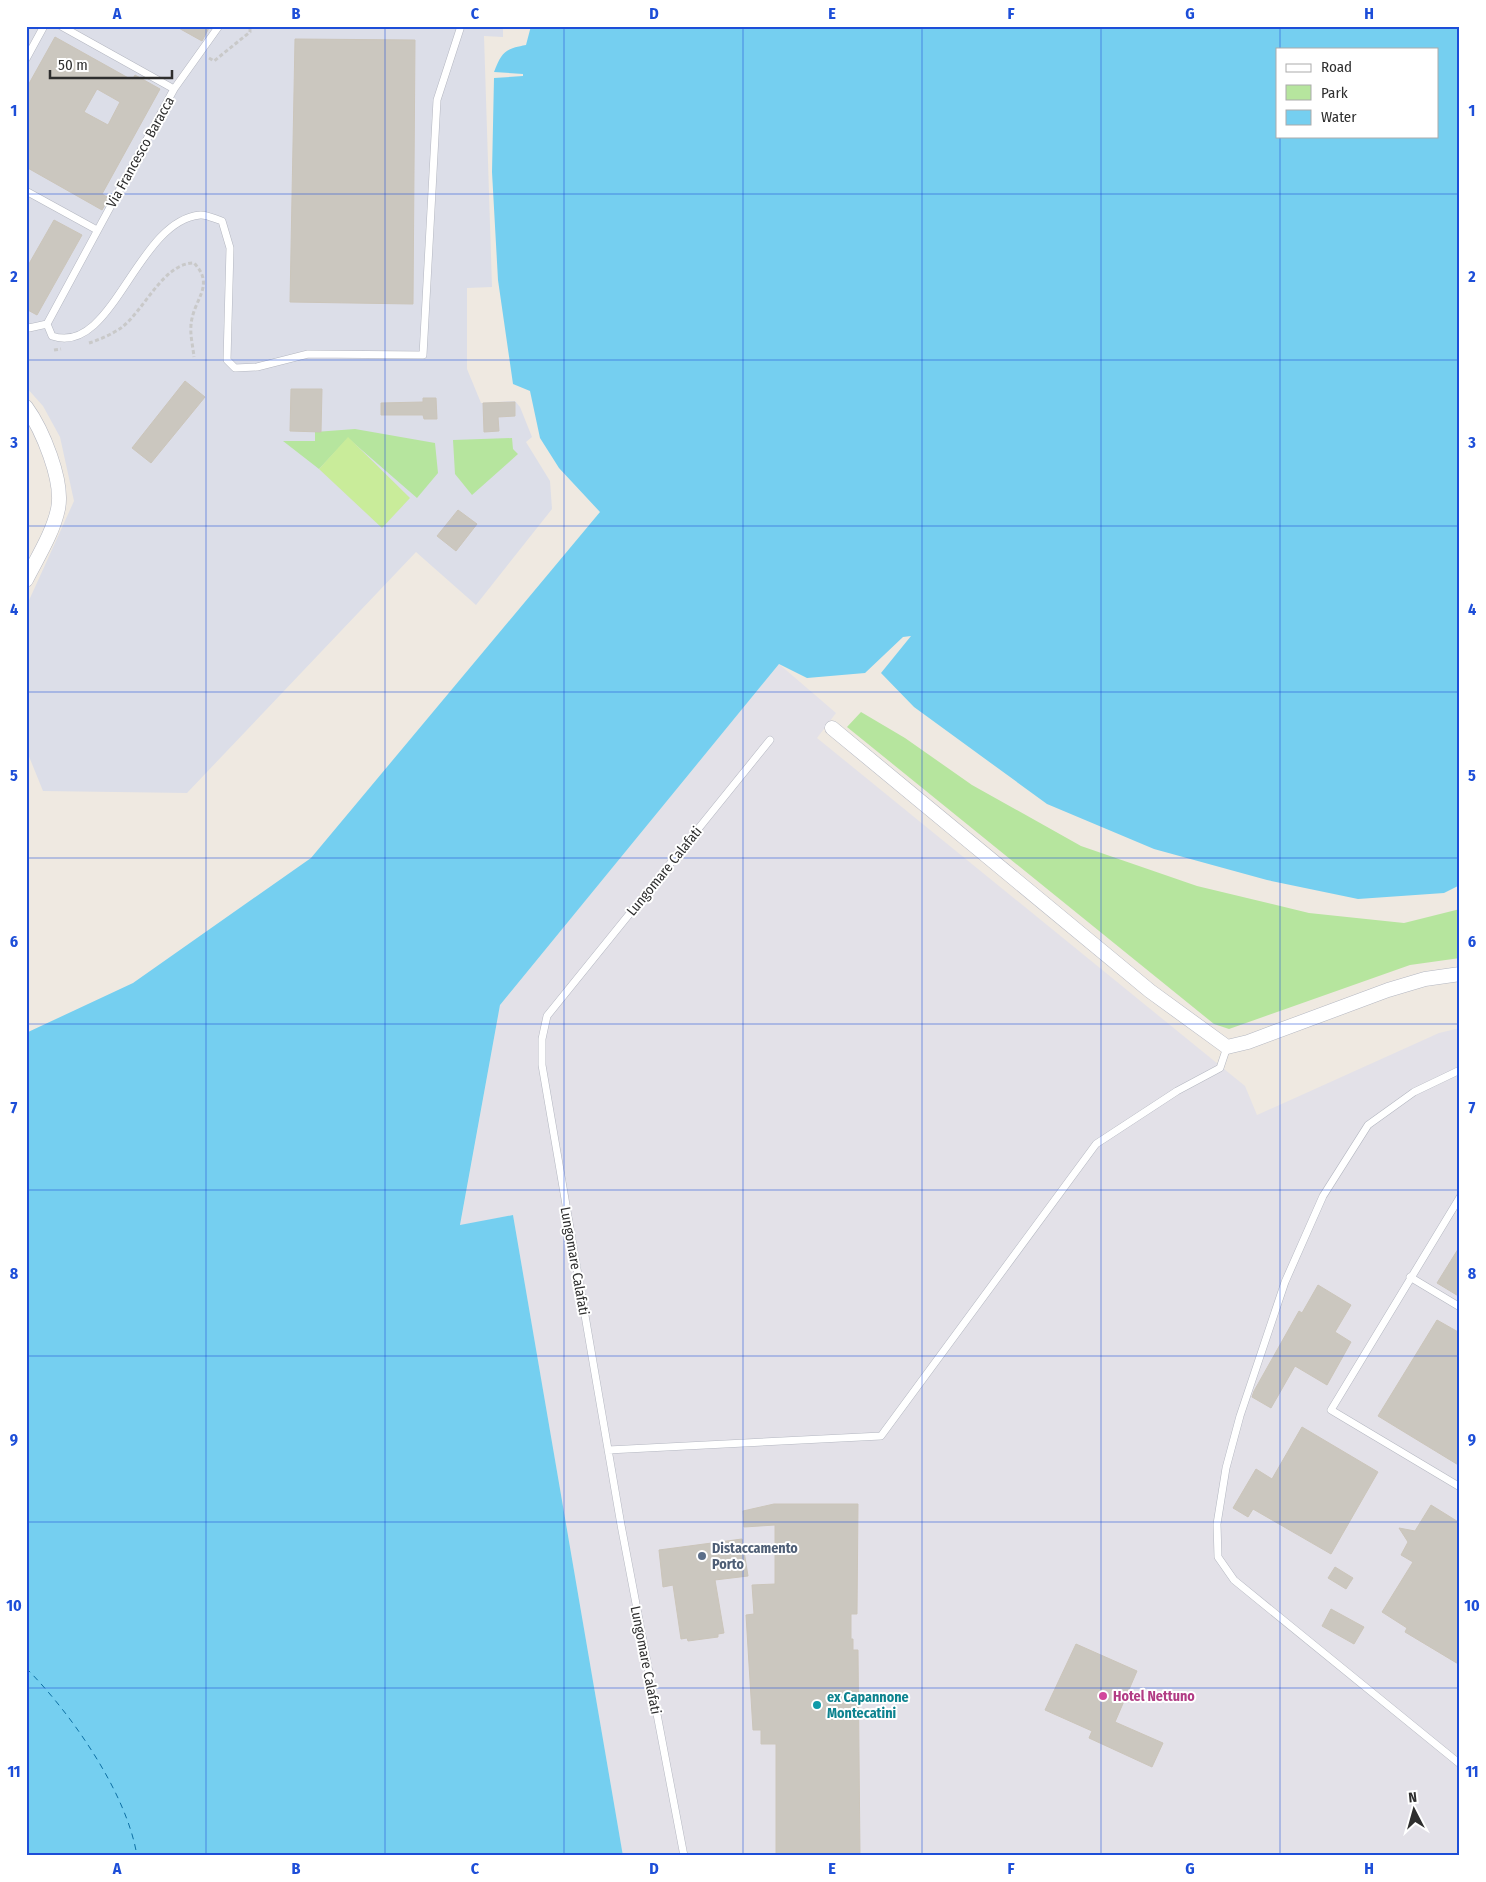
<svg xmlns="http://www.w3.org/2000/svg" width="1486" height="1882" font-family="'Fira Sans Condensed',sans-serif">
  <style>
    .industrial { fill: #e3e1e8 }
    .airport { fill: #dcdee8 }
    .green { fill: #b6e59e }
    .pitch { fill: #c9ec9a }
    .water { fill: #75cff0; fill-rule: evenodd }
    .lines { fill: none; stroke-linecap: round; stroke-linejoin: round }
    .ferry { stroke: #0d6fa3; stroke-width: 1; stroke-dasharray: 6 5; stroke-linecap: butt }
    .building { fill: #cbc7bf; stroke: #cbc5ba; fill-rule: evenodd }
    .lane-casing { stroke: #b4b7c1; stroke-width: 8 }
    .street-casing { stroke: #b4b7c1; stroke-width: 15 }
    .path { stroke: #c9c9c9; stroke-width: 3; stroke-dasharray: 4 2.5; stroke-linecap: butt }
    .lane { stroke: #fff; stroke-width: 7 }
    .street { stroke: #fff; stroke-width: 14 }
    .grid { fill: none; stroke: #1d4ed8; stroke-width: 1; stroke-opacity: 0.55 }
    .service-dot { fill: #5c6f8a; stroke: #fff; stroke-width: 2 }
    .hotel-dot { fill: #d1479c; stroke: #fff; stroke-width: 2 }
    .culture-dot { fill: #0f9aa8; stroke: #fff; stroke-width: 2 }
    .labels { text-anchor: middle; stroke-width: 4; stroke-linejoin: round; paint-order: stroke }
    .street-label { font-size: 14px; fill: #2e2e2e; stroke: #fff }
    .service-label { font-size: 14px; font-weight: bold; fill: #4e5e75; stroke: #fff; text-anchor: start }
    .hotel-label { font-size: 14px; font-weight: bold; fill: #b23c85; stroke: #fff; text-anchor: start }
    .culture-label { font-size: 14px; font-weight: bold; fill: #0d838f; stroke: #fff; text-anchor: start }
    .neatline { fill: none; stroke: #1d4ed8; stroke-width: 2 }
    .grid-label { font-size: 16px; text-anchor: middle; font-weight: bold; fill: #1d4ed8 }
  </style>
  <rect width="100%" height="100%" fill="#efe9e1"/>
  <!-- industrial -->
  <path class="industrial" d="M779 664 836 713 817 738 1245 1086 1257 1115 1439 1033 1460 1028V1856H623L513 1215 460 1226 500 1005Z"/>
  <!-- airport -->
  <path class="airport" d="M26 26H503V37L484 36 492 287 467 288V369L481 403 515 401 520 407 532 437 526 442 550 481 552 509 476 605 416 552 187 793 43 791 26 749V607L74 501 60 437 43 406 26 387Z"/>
  <!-- green -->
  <path class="green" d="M355 429 435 443 438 473 417 498 348 438 319 469 283 441H315V432Z
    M512 438 513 449 518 454 472 495 455 474 453 440Z
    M861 712 905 738 972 785 1081 846 1197 886 1309 913 1404 923 1460 909V958L1410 965 1229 1029 1214 1024 847 727Z"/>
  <!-- pitch -->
  <path class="pitch" d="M348 437 410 498 382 528 319 469Z"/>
  <!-- water -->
  <path class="water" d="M531 26H1460V885L1444 893 1358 899 1267 880 1154 849 1047 804 914 707 881 673 911 636 903 637 865 673 807 678 779 664 500 1005 460 1225 513 1215 623 1856H26V1033L133 983 311 858 600 512 559 468 540 438 530 391 513 384 498 280 492 172 494 78 523 76V74L494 72C502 52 504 49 526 45ZM1277 49H1437V136H1277Z"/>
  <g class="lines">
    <!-- ferry -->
    <path class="ferry" d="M26 1668C71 1713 127 1793 137 1856"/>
  </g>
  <!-- building -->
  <path class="building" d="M175 26H210L202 41Z
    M55 37 132 80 135 75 160 89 102 194 109 198 102 210 26 167V89ZM97 89 120 102 108 125 84 112Z
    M295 39 415 40 413 304 290 302Z
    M54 220 82 235 37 315 26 309V269Z
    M185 381 205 397 151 463 132 448Z
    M291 389H322L321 432 290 431Z
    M423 398H436L437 419H424L423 415H381V403L423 402Z
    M515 402V416L498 417 499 431 484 432 483 403Z
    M458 510 477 524 456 551 437 536Z
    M1460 1246V1297L1437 1283Z
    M1318 1285 1351 1305 1335 1332 1351 1342 1327 1385 1295 1366 1271 1408 1252 1397 1254 1391 1299 1311 1302 1313Z
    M1437 1320 1460 1333V1466L1378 1416Z
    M1302 1427 1378 1472 1331 1554 1253 1509 1248 1517 1233 1508 1256 1469 1272 1479Z
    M774 1504H858L857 1614H851V1639H853V1650H858L860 1856H776V1744H761V1730H753L746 1615 754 1614 752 1585 775 1584V1525L744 1527 743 1511Z
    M1431 1505 1460 1523V1665L1405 1632 1407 1628 1382 1612 1413 1562 1401 1555 1408 1542 1399 1528 1415 1531Z
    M742 1539 748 1576 715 1580 724 1633 718 1634V1637L688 1641 687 1638 681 1639 673 1585 663 1587 659 1550Z
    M1335 1567 1353 1578 1346 1589 1328 1578Z
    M1331 1609 1364 1627 1354 1644 1322 1626Z
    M1076 1644 1137 1671 1115 1722 1163 1743 1152 1767 1089 1738 1092 1731 1045 1710Z"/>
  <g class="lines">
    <defs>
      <path id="lane" d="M61 26 174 89
        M26 59 44 26
        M26 191 97 230
        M47 324 52 336C113 357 136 221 200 215 206 214 215 219 222 221L230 248 227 360 235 368 257 367 308 354 423 355 437 100 461 26
        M26 326 29 328 47 324 174 89 219 26
        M1460 1070 1414 1092 1368 1125 1323 1196 1285 1282 1240 1416 1226 1468 1217 1524 1218 1557 1234 1580 1460 1764
        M1460 1197 1331 1410 1460 1487
        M1410 1277 1460 1307
        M608 1450 881 1436 1096 1144 1177 1091 1220 1068 1227 1047
        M684 1856 621 1525 542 1065V1039L547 1016 770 740"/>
      <path id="street" d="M26 407C42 429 64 481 58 509 53 533 37 558 26 580
        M832 728 1150 991 1227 1047 1248 1042 1388 990 1425 979 1460 974"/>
    </defs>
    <!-- lane casing -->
    <use href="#lane" class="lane-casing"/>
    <!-- street casing -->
    <use href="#street" class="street-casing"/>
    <!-- path -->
    <path class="path" d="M209 58 214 61 250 32V26
      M89 343C99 340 112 334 121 328 144 311 163 263 194 263 216 286 193 299 191 325 190 335 193 347 194 357
      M54 350 61 349"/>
    <!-- lane -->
    <use href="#lane" class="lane"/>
    <!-- street -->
    <use href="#street" class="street"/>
  </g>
  <!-- grid -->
  <path class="grid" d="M206 26V1856M385 26V1856M564 26V1856M743 26V1856M922 26V1856M1101 26V1856M1280 26V49M1280 136V1856M26 194H1460M26 360H1460M26 526H1460M26 692H1460M26 858H1460M26 1024H1460M26 1190H1460M26 1356H1460M26 1522H1460M26 1688H1460"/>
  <!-- markers -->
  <circle class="service-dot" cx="702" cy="1556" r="5"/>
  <circle class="hotel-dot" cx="1103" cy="1696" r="5"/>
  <circle class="culture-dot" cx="817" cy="1705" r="5"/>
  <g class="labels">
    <!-- street labels -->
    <g class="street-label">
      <text transform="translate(140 152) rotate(-61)" y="5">Via Francesco Baracca</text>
      <text transform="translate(664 871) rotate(-51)" y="5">Lungomare Calafati</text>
      <text transform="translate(575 1261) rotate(80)" y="5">Lungomare Calafati</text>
      <text transform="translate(646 1660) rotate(79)" y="5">Lungomare Calafati</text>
    </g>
    <!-- service labels -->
    <g class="service-label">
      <text x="712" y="1553">Distaccamento<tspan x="712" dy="16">Porto</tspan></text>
    </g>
    <!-- hotel labels -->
    <g class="hotel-label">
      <text x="1113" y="1701">Hotel Nettuno</text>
    </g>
    <!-- culture labels -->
    <g class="culture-label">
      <text x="827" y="1702">ex Capannone<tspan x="827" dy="16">Montecatini</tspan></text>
    </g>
  </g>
  <!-- border -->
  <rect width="1486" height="1882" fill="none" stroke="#ffffff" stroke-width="55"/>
  <!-- legend -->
  <rect x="1276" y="48" width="162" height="90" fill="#ffffff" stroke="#ababab"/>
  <rect x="1286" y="64" width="25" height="8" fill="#ffffff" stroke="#ababab"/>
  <text x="1321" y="72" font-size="15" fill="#2e2e2e">Road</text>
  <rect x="1286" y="85" width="25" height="15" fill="#b6e59e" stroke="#ababab"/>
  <text x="1321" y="98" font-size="15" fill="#2e2e2e">Park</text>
  <rect x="1286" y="110" width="25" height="15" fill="#75cff0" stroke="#ababab"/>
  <text x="1321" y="122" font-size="15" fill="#2e2e2e">Water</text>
  <!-- north arrow -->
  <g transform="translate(1414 1810) rotate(354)" stroke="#ffffff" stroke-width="4" paint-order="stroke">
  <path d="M0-4L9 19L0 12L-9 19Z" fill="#2e2e2e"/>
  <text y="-8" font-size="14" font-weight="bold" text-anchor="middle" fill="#2e2e2e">N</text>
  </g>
  <!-- scale -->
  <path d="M50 70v8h122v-8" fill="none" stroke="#2e2e2e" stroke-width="2.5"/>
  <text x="58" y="70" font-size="15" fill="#2e2e2e" stroke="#ffffff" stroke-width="4" paint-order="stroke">50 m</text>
  <rect x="28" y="28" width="1430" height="1826" class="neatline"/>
  <g class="grid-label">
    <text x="117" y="19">A</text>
    <text x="296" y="19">B</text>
    <text x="475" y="19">C</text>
    <text x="654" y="19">D</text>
    <text x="832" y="19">E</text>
    <text x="1011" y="19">F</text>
    <text x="1190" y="19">G</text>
    <text x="1369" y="19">H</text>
    <text x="14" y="116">1</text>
    <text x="1472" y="116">1</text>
    <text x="14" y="282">2</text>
    <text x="1472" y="282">2</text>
    <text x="14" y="448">3</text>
    <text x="1472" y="448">3</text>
    <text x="14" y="615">4</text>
    <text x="1472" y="615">4</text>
    <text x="14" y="781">5</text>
    <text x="1472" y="781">5</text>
    <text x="14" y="947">6</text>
    <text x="1472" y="947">6</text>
    <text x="14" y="1113">7</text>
    <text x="1472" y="1113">7</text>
    <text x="14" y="1279">8</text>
    <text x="1472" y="1279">8</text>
    <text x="14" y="1445">9</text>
    <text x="1472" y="1445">9</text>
    <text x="14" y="1611">10</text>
    <text x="1472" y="1611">10</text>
    <text x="14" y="1777">11</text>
    <text x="1472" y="1777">11</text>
    <text x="117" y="1874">A</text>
    <text x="296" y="1874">B</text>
    <text x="475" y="1874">C</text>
    <text x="654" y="1874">D</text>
    <text x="832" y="1874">E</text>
    <text x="1011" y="1874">F</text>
    <text x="1190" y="1874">G</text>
    <text x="1369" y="1874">H</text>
  </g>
</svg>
